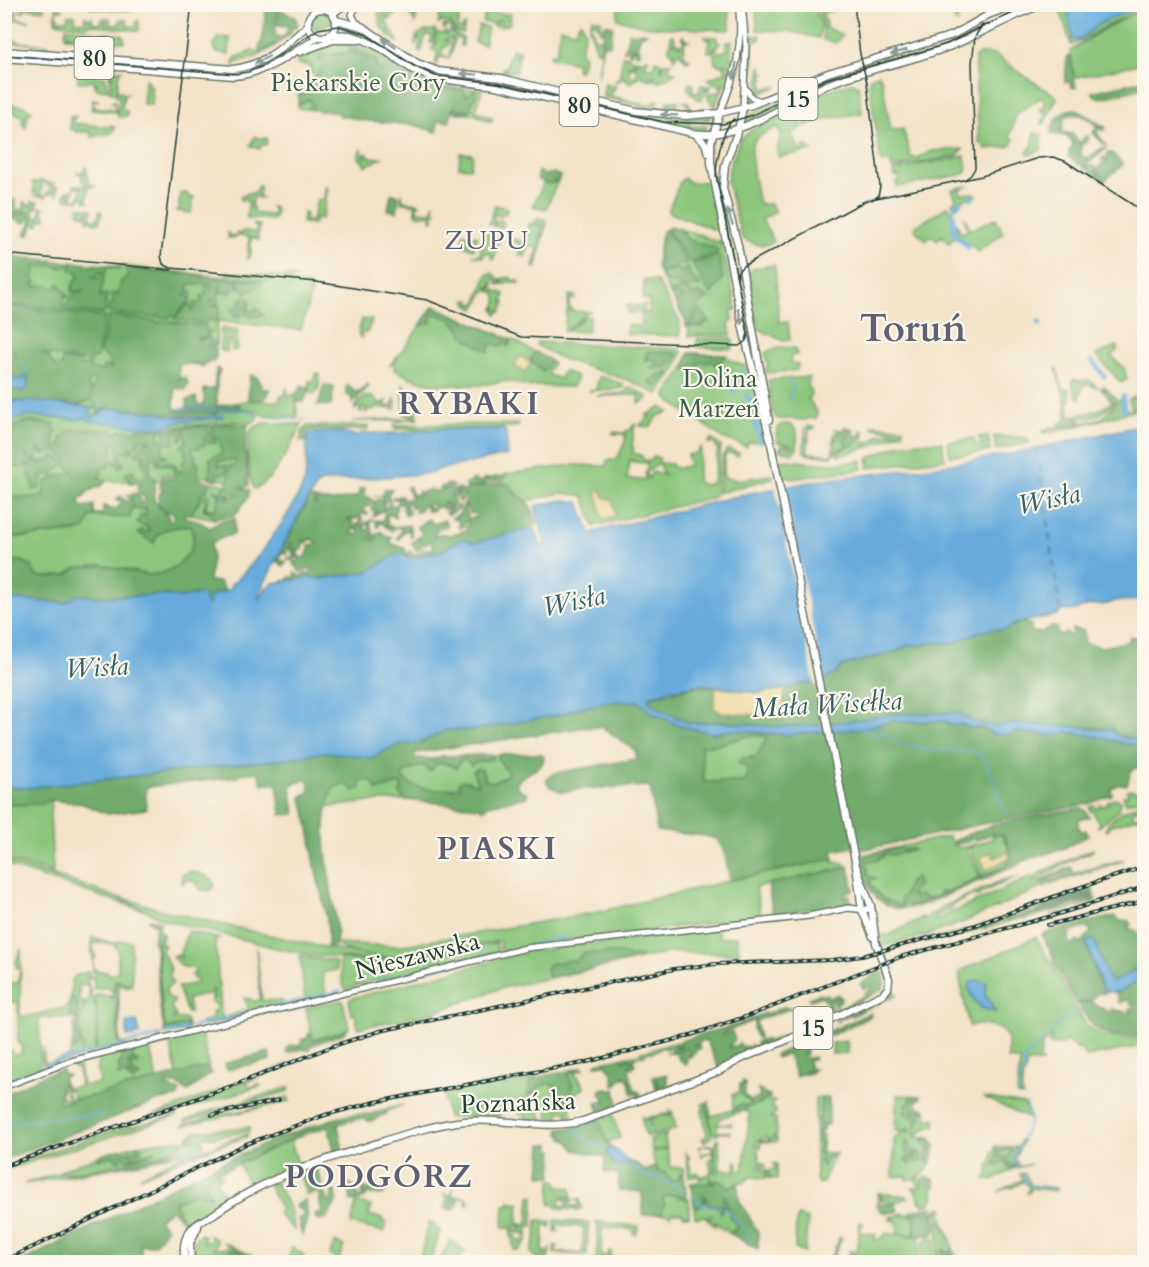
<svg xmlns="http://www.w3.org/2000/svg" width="1149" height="1267" font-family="Cardo,serif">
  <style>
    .green { fill: #8bc67b; stroke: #558258; stroke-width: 1.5 }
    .forest { fill: #70ab6b; stroke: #487450; stroke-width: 1.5; fill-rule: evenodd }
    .sand { fill: #eeda9e; stroke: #868c69; stroke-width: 1.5 }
    .water { fill: #66abdc; stroke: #427488; stroke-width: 1.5 }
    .pier { fill: #f3e3c8 }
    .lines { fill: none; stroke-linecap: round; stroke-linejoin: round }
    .stream { stroke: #66abdc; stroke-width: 1.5 }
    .canal { stroke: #66abdc; stroke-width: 3 }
    .river { stroke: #66abdc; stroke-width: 5 }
    .ferry { stroke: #345e66; stroke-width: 1.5; stroke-dasharray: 8 6; stroke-linecap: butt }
    .secondary-casing { stroke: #697768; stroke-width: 8 }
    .primary-casing { stroke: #697768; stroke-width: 9 }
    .secondary { stroke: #fff; stroke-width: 5 }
    .primary { stroke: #fff; stroke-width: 6 }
    .tram { stroke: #1f3d34; stroke-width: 1.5 }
    .rail-casing { stroke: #1f3d34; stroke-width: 4 }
    .rail { stroke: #fbf7ec; stroke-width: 1.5; stroke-dasharray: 4.5; stroke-linecap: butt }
    .oneway { fill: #8f9e9a }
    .labels { text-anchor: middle; stroke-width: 4.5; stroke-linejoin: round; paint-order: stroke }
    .shield { fill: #fbf7ec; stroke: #61756b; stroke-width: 1.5 }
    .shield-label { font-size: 24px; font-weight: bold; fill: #1f3d34 }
    .park-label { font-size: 26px; fill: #3a5f46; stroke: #fbf7ec }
    .street-label { font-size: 26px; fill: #1f3d34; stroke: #fbf7ec }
    .neighbourhood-label { font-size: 27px; letter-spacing: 1.5px; fill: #5f6071; stroke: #fbf7ec }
    .water-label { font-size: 27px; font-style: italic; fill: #345e66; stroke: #fbf7ec }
    .district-label { font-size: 32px; font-weight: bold; letter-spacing: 1.5px; fill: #5f6071; stroke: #fbf7ec }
    .town-label { font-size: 38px; font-weight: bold; fill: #5f6071; stroke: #fbf7ec }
  </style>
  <rect width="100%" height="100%" fill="#fbf7ec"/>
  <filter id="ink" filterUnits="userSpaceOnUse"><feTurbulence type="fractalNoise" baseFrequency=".0167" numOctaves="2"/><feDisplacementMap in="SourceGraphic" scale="12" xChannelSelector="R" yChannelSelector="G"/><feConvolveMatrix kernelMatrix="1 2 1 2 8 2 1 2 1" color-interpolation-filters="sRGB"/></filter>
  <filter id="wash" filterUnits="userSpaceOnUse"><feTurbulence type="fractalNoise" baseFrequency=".008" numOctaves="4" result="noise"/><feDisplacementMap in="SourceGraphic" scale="24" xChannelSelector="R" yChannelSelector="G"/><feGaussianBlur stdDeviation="1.35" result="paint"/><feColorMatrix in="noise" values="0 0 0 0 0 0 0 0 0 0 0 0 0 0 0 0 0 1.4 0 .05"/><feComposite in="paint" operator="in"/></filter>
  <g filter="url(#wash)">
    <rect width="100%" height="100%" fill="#f3e3c8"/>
    <!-- green -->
    <path class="green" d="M1064 4 1144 5 1081 41 1071 45 1059 6Z
      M24 5 37 7 38 5H42V7L45 9 43 10 29 9 26 6 24 12 17 11 16 18 30 21 15 20V13L9 10 7 31 12 32 13 29V32H7L5 38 16 40 19 42 48 45 53 51H43V45L5 42V10L23 11Z
      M90 5H112V6L119 7 120 5H129L133 11 90 8Z
      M378 5H390L396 13 389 20Z
      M407 5H419L415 23 405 6Z
      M442 5H462L457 28 462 29 465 24 463 34 456 32 450 22 454 32 451 31 449 26H446L444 29 443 27 446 24 445 21 438 24 441 9 444 11Z
      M608 5H729L730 30 649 27 617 19 618 6Z
      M756 5H814L821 25 819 38 788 31 757 30Z
      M945 5H963L957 23 954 21 955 19Z
      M818 6 847 5V7L823 13 827 28 842 35 836 43 823 40V26Z
      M56 7 63 8 62 10H56L58 20H67L68 15H75V21L84 22 85 16 89 19 92 17 93 23H101L103 18H105L106 19 110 18V24L119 25 120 19 127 20V26H136L137 21H139V31L106 27V20L105 27 88 24 87 27 55 22Z
      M1144 8V63L1073 78 1070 51 1102 30Z
      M485 11 505 14V17L506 14H511V18L506 19 510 20 509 25H503L501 27 493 26 494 24 501 22 500 19 492 24 483 22Z
      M322 12 330 15 334 23 313 29C311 20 312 14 322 12Z
      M379 12 382 14 399 43 387 35 389 31 387 33 380 26 383 23H380L378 13Z
      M592 18 601 20 603 33 600 32 596 22 590 24 596 39 602 38 599 52 597 51 589 28Z
      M581 21 585 32 580 53 584 54 583 63 579 71 576 70 577 63 550 57 551 53 556 54 561 28 576 31 578 24H580Z
      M479 25 488 28 484 45 475 42Z
      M66 27 100 33 99 36 103 32 105 37V33L123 35 125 42 106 41 107 39H114L99 36 96 42 88 41 90 37 88 35H81L80 38 65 37 66 35 75 36 65 34Z
      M344 27 370 37 385 47 387 45 357 28 366 30 409 59 449 75 448 79 424 73 344 32Z
      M436 30 433 43H430L432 36 426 35 421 52 418 51 420 42 418 37 415 46 416 36 425 31Z
      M445 31 447 33 445 36 449 32 463 38V46H460L461 39 455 38 451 55H450L452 38 445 40 449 42 448 45 442 50C441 58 447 55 449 58L439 57 437 65 435 64 437 57 436 51 431 49 437 42 435 43 437 33H444Z
      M671 35H674L675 40 673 43H678L680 46 686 39H682V36L689 40 685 41 683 54 686 55V58L690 59 689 61H686L679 52 674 59 673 54 675 51 672 52 669 50Z
      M760 35V40L752 42 754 66 752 67V91L759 92 760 67H762L763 73H766L763 74V89L769 88V87H777L756 95 752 91 751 39 753 36Z
      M217 37 230 38 229 54 216 52V49L213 48 214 43H217Z
      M704 37H717V41L720 43 714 47 713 51 719 45 716 48 719 53 728 49 726 43 732 41 731 62 726 83 716 84 708 79 726 72 724 66 727 64 719 65 715 63 713 51 708 52 710 40Z
      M274 44 275 46C261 55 250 62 235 62V65H233L235 58 254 50 260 55Z
      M343 44C377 45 396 70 425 81 443 88 463 88 482 89L476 111 493 118 490 122 476 115 451 112 449 122 438 120 437 132 415 125 358 120 354 118 340 116V113L298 108 299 94 298 95 299 92 297 90V88L307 89V83H314L315 74 309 73 310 65H305V63L304 65 297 64V59L331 46Z
      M511 49 516 50V59L519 50 521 51 516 73 514 69 512 72 505 73V68L504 72 501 73 504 67 506 68Z
      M979 54H994L1032 81 1055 95 1057 98 1044 124H1042L1045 112 1040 110 1046 104 1042 97 1021 111 1015 118 1010 137 1014 139 1012 145 1008 147 985 149 984 144H979L975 67V58Z
      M623 55 629 56V58L640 60 634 64V61L633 64 630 66 628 65 630 68 629 76 636 77 637 68 631 67 646 58 650 59H647L646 67 653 68 655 60 662 63 661 70 662 71 664 63H673H670L669 71 676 72 664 80 659 79 660 82 653 80 655 78 654 75 652 79 648 76 650 80 643 78 642 74 631 83 627 81 625 77 616 82V80H619Z
      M110 69 122 70 119 74 117 90 118 92 122 91 123 94H129L124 95 122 110 127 111V116L118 117 117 112 91 110 93 99 99 101 94 100 93 107 115 109V103L111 102 115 101 116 111H118L119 97 116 96 115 93 110 92 112 84 109 81H111V78L109 77V75L112 77V71Z
      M78 73 102 77 105 76 106 83 109 85 108 90 97 89V83H95L94 90V81L78 82Z
      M879 74 882 81 891 130 903 129 911 158 916 157 918 163 892 168 890 162 881 163 869 83 870 78Z
      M145 79 148 80V87L152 86 150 93 153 95 152 105 143 104Z
      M829 79 830 81 741 126 743 119Z
      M605 83 615 85 614 90H611L610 96 646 105V107L603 97Z
      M689 83 694 84 692 91 699 93 701 85 706 86 702 100H699L687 89Z
      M851 83 858 85 862 113 825 119 806 126V123L803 121 798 124 803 125V127L791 133 800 150H805L804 146H808L812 151 778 157 777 151 781 133 777 127C769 131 758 135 753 143 748 152 756 188 758 199L760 204H771L775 212 762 219 774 242C762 247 752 245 742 238L727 182 730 165 740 139 756 127 803 102 834 88Z
      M713 85 709 87 711 93 721 92 720 85 724 86 715 107 707 96V87Z
      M658 100 659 101 656 102 657 108 667 107V100L670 106V101H679L676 103 678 110 688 108 687 102H682L688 101 691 109 672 111 671 109 662 110 647 108 648 105Z
      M12 104 23 106 32 111V113H28L26 128 22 124V120L24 117 11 111Z
      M611 107C646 115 674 119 710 116L709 120H690L689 126H707L705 132 698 131 610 111Z
      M70 116 76 117 73 119V123L109 127 111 125 115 128 112 133 92 137 90 132H76L73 129H70Z
      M1034 133 1042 135 1041 150 1029 155 1027 153 1033 144Z
      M255 136 257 138H267L266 145H261L260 149 250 146Z
      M362 149 364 159 366 153 370 157 382 158 366 166 359 158V152Z
      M963 149 958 155 920 163 919 156 927 154 930 151Z
      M460 153 472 154 473 157 470 168 459 167Z
      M965 156 967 170 964 174 898 187 895 183 900 181 899 176 894 177 893 170 900 169 901 171V168L909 167 910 169V167L932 162 933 165V162L943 160 945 162 944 160 953 158 954 160V158Z
      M86 166 89 184 96 186 89 187 87 201 90 202 84 201 85 197 80 198 81 187H74L73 199 77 200 79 197V201L65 199V194L68 190 70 191 69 197 71 196 74 185 87 186 82 180V175L77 172V171V173H82L83 169V173H85Z
      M684 178 691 183 711 181 720 230H715L668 212 680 182Z
      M42 181 54 184 55 186 58 187 57 196 54 190 53 194H49L50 186H47V183L43 182 41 195 46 196 47 193 48 195 46 197 34 196H37V193H33L34 185 32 183Z
      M558 181 546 209 533 206 544 182 548 184Z
      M258 186H260L259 196 261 198 253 197 251 207H253L254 213 273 215V209L271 207 275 208 276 210 275 218 272 220 247 218 248 201 241 200 240 198 243 195 246 196 247 193H254Z
      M968 186 960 189 961 194 972 193 977 195 959 201 955 207 952 203 956 200 952 189Z
      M325 187 328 188 322 219 316 218 314 224 302 223 303 213H306L305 221H312L317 200H324Z
      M183 192 185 194 187 193 189 197H194L191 213 175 211 179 210V199L181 200V196L179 194H182Z
      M402 193 403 201 418 203 420 205H417V211L432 212 434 203V211L437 213 433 214V221L431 220V214L418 216 415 211V204L401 203Z
      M12 200H16V209L24 210V202L31 206 32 202H38L37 207H35L37 208H34L33 216 40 217 41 209 39 207 44 208 42 212 47 217 44 220 40 219 39 225 32 224 33 216 28 212 21 215 11 213Z
      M495 205 507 208 506 214 503 213 500 217 495 214 493 215 495 219 494 225 499 220 504 222 502 228 489 224Z
      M948 206 951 210H953L956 229H958L957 222 960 233 968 230 964 218 966 219 969 228 972 229 996 218 1003 233 978 252 971 245 968 246 957 235 949 243 941 236 937 241 931 236 926 241 915 230V227Z
      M79 207 92 209 91 219H98L99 211 102 212 99 223H94L90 220 87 221 88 211 85 216 78 212Z
      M537 218 546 220 547 223 536 268 533 267 538 248 530 246 525 257 522 256 521 252 519 255V243L513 242 514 239 524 242 529 223 542 226 539 245 545 226 533 223Z
      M254 224 260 225 259 234 256 236 259 239 258 242V239L251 238V254L247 260 249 237 239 235 236 238H227L229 237 228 232V235L237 236V233L241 234 242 231 256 232 257 226H254Z
      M670 226 701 235 721 244 718 240 722 242 737 310H732L733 321 729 324 731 335 689 336C689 319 677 301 667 287L686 321V328L685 320 659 274 660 273 656 268 661 234 657 261 662 232 671 227Z
      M487 232 489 233 490 238 497 237 496 239 499 240 494 259H492L491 254 485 253 483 257 473 255H479Z
      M464 233 470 237 469 234 478 236 474 249 463 246 467 241 462 238Z
      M5 257 120 268 122 266 263 281H275L226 277 227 272 298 278 289 279V282L310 285 312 290 301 330 218 321 214 361 204 363 205 365 201 367 200 365 179 363 175 388 174 412 246 410 252 411 258 416 256 421 251 423 232 422 173 427 244 425V486L217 478 163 475 162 482 106 481 74 472C44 496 45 501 5 496V419L28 416 85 417 91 421 168 426 175 422 204 420 218 417 217 415C201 419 184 413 169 417L166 415 108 409 100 412 93 417 89 412 91 410C74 401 25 399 5 402Z
      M774 265 775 266 779 322H788L790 340 783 341 759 329 756 317 755 323 749 273 754 268Z
      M492 273 499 279 510 277 514 281H519V283L521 284 512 282 500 285 495 283 504 282 494 279 491 286 487 288 490 290 494 284 492 289 505 294 503 301 505 302 501 312 499 311 497 315 495 311 497 307 493 311 497 302 495 293 489 291 484 292 475 309 469 306 466 300H471V304H476L487 275Z
      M644 280 657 281 680 322V336L627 334V325L641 326 642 314H639V312L628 313 627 305 643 306 645 304 644 313H649V299H643Z
      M569 295 575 296V299L571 298 569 305 573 311H568L592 312H584L586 314 564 332Z
      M433 306 519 343 553 363 548 372 549 375 560 379 563 371 577 376 573 387 534 386 532 387 507 381 479 385H435L411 378 394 369V363L399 356 389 366 406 346Z
      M590 316 587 332 567 331 585 317Z
      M362 319 372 320 367 333 363 332 361 338 358 334Z
      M223 328 229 329 227 352 220 350 221 331Z
      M231 329 238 330 237 349 234 351 232 350Z
      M731 338 733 341V349L697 347V339Z
      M537 342 680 349 682 352 678 365 661 391 657 394 630 381 560 358 536 345Z
      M1117 346V351L1111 355 1124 368 1127 379 1121 383 1096 355Z
      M795 348 797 355H792L790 361 793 364H798L797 370 768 373 765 371 768 365 765 353C773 347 785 347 795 348Z
      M689 353 727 355 728 359 741 365H745L747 369 750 368 765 441 748 442 747 447 723 438 667 399 666 395 685 366Z
      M1056 368 1064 390 1068 389 1070 401 1067 402 1070 416C1084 414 1102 411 1112 401L1100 387 1106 390 1103 385 1116 399C1100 420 1090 419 1066 417V404Z
      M316 373 320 374 318 391 315 394 310 393 309 381H313Z
      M599 376 623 384 624 388 590 391 589 390H596Z
      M809 377 808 388H810L811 397 808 398 817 413 816 419 808 418 807 420C797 420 787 418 777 419L773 412 768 380Z
      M1076 379 1077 381 1090 380 1097 387 1084 384 1081 390 1080 398 1076 397 1072 380Z
      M403 385 406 387V397H415V393L417 394V407L416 404H412L415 402H410V404H407V413H416L417 409 418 419H404L402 421H352L417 418 404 414Z
      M630 387 648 397 646 400 639 404V395L597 396 624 393Z
      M287 389 289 398 292 397V394L297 393 300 389 302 391 296 401 302 402H297V417L262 415 253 409 235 408V403L245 401H279L280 396H284Z
      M365 396 367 398 371 396 381 404 387 401 385 404 390 408 395 399 396 402 395 409 377 407 376 410 368 409 367 413 365 412 366 408 363 407 362 412H360L359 408 357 407 355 411V406Z
      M1121 396 1123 411 1128 409 1129 411H1132L1129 399 1134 396V411L1059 431 1043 433V431L1050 429V427L1059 428 1058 425 1067 420H1080L1081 422 1061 427 1103 418 1118 400 1121 401Z
      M662 407 669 412 658 416 650 427 639 426 650 416 646 415Z
      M263 423 302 424C293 441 272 485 254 489 248 474 244 445 252 429Z
      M635 423 632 447 634 448 632 453 641 455C643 460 647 463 652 460L654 456 659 458V463L649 471H647V463L633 462V460H630L627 479 645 480 646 472 649 478 652 472 665 475 661 471 660 463 672 464 676 469 690 465 687 455 695 454 701 447 697 480 700 484 708 485 713 481 718 449 716 448V444L708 443 711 439 721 446 715 497 594 526 584 496 561 493 527 501 513 492 511 486 502 482 506 474 573 465 606 466 607 460 617 459 625 442V434H613V432L625 433 626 431 630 430Z
      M519 424 517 427 474 429H395L394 425Z
      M782 424 792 425 797 431V448L793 453 779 450 782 445 793 447V445L778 442 776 434 779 426Z
      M873 425 904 428 903 433 872 428Z
      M307 426H368L367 430C348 429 327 431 309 430L305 433V442L300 441 302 432Z
      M805 426V439H808V426L815 428 809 430 808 453 832 455 833 446V455L832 456 809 455 804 452Z
      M844 427 850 433 848 437 845 435 846 433 842 432V437L846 442V445L835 452V444H838L837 439H835L837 437H834L835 442 833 443 834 433H837L838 430 834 429 843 430Z
      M890 433 899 434 867 448V441H873L877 436Z
      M864 434 865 448 839 456 836 453 855 444Z
      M988 436 990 451 957 456V454L950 457 948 442 974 438 976 446 981 445 979 437Z
      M994 436 1028 438 1029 443 996 450Z
      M916 442H942L945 459 880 466 877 465V467L868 468V458L870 462V457L899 445Z
      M728 449 739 453 738 456 729 453 725 456 723 471 724 477 737 480 770 475 773 476V478L718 493 723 455Z
      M779 459C807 462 834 466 862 460V469L792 479 791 477H783Z
      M210 482 228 485 229 496 232 489 238 495 227 500 221 496V492L216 491 220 493 215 510 205 508 210 495 203 491 207 490Z
      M200 494 206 500 204 509 212 513 214 519 191 514 200 500Z
      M132 507 146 510C144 521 148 534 154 543L157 535 167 529 192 525 193 542 189 553 177 566 163 573 150 575 102 565 77 568 66 575 50 577H40L35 575 32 566 22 561 5 560 4 536 26 537 75 532 91 516 130 517Z
      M757 735 769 737 756 757 743 758 748 774 746 782H704L701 745C718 749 738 736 757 735Z
      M493 755H499L498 759 508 772 506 776 494 782 485 780 482 770 477 778 478 785 476 786 468 781C452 793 414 794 401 776L404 773 422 765 429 771 437 763 450 765 465 759 474 763 493 759Z
      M369 780 373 782 377 790 400 784 402 785 400 794 405 800 378 801 327 807 333 788 342 784Z
      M1129 789 1144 793V798L1126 803 1123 796H1127L1128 793 1126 791Z
      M1117 798 1121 802 1120 809 1098 827 1099 823 1092 810 1090 811V807L1094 805 1096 808 1100 807V804L1102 806 1108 804V801Z
      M52 800 50 812 53 873 5 859 4 802C20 807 36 804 52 800Z
      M1144 802V807L1132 812 1135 818 1144 814V816L1112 825 1107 829 1108 831 1105 830C1109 816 1131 807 1144 802Z
      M1001 834 1008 846 1007 866 981 876 970 848 974 846V843L976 845 993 838 992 836Z
      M948 836C953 847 959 850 971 845L972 846 967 849 981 880C926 903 880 939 858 858L859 856Z
      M1093 849V851L1072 860 1033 881V883L1071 867 1073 871 1053 877 1039 884 1123 859V861L1050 884 964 922 929 935 880 947V939L883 934 888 936 923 917 926 920 929 915 940 910V908L1003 880 1019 876 980 893V895L976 896 974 894 951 906 952 909 939 914 934 918 935 920Z
      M834 859V862L843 863 849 867 756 887 761 917 553 942 501 951 500 941C453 949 383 970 339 946V943L397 946 477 933 598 912 736 879Z
      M5 861C51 876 99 887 142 910L5 865Z
      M191 871 206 876 214 882V886L209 891 201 890 193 880H185L182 884V874Z
      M1089 888 1093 889 1096 901 1049 916 1094 901V899L1022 920 1094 897 983 929 1093 896V895L1005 921 1093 894 1092 893 1037 910 1092 891 1039 907 965 934 925 942C981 927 1036 907 1091 889L1070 894Z
      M119 897C135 900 151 908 167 911 240 929 314 946 387 959L379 960 348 958 310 955 285 950 167 921Z
      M718 929 719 938 737 936 739 954 672 952 502 988 432 1013 358 1028 355 1014 351 1015 349 1000 352 998 530 951Z
      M188 931 220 939H215L222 1019 249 1009 244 998 251 999 255 1002 260 999 256 946 262 1000 283 1001 284 1007 205 1026 202 1022 213 1019 212 1012 216 1009V1005L211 1002V998H214L212 995 215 991 212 989 211 995 208 994 188 999 190 1012 187 1013 178 987 197 983V979H193L192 974H195V969L181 966 172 957 177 954 181 958 180 952Z
      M92 937 116 944 117 941H131L132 986 115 981 112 997H117L118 1045 126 1043V1046L98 1052 96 1049 99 1027 95 995 101 994 108 996 113 995V992L107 988 94 989 92 946 96 957 93 962 94 970 107 972 110 975 118 972V950L113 944 99 942 92 945Z
      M1036 937 1087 1026 1101 1036 1144 1039V1046L1086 1057 1079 1047 1078 1050 1065 1040 1063 1045 1049 1044 1051 1037 1042 1045 1040 1060 1042 1062 1027 1063 1025 1074H1023L1022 1089 1023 1096 1017 1095 1020 1061 1008 1059V1037C997 1024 986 1023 969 1026L959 974 960 971Z
      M157 942 165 945 162 951 171 969 169 975 173 984 167 987 166 993 169 998 175 1000 171 1007 176 1016 173 1017V1019H186L189 1028 187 1031V1024L166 1030 162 1009Z
      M497 943 498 951 360 984 347 990 344 988 339 961 340 959 385 962Z
      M21 949 20 1014 24 1017 64 1008 69 1003 71 1018H39L41 1066 5 1085 9 1081 5 1078 9 1076 10 1067 8 1055H5V1051L12 1050 13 1056 22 1053 21 1043H18V1004L16 1002 4 1003 10 999V993L5 991V983H18L20 969 16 967V962Z
      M300 956 335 961 337 970 322 973 326 994 305 1000Z
      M89 971 91 979 86 977 96 1009 97 1029 94 1054 85 1057 84 1053C82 1042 78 1030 80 1019 83 1006 90 1003 89 988L85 985 79 986V1000L85 1003 78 1023 82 1057 46 1068 43 1061V1048L45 1064 70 1056 72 1048 76 1049 78 1009 77 1002 71 996 72 980 75 976Z
      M340 1000 343 1001 349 1028 341 1032 313 1040 306 1008Z
      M223 1027 225 1030 221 1029 201 1034 209 1067 177 1075 170 1043 157 1047V1044Z
      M684 1040 681 1043V1051L677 1045 666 1049 663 1047 652 1053 650 1051 645 1055 634 1058 632 1061 630 1059 624 1061 622 1059 626 1056 627 1058 628 1056 641 1054 642 1052 640 1053Z
      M847 1041 848 1053 832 1054V1043Z
      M154 1045 155 1047 150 1049 157 1080 84 1098H73V1100L59 1104 60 1090 64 1081V1085H66L67 1095 64 1093 67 1091 64 1085 65 1089 61 1091V1095L65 1099 68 1096 70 1099 67 1101 73 1100 71 1090H68V1088L80 1086 78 1069 74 1068 72 1065 84 1062 85 1063 79 1065 82 1086 100 1083 97 1065 100 1064 99 1060 87 1061 133 1050 130 1054 128 1052 121 1055 123 1062 119 1063V1069L121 1070 117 1075 121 1076 126 1072 127 1077 133 1081 140 1076 136 1074 132 1077 128 1076V1072L133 1073 132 1066 129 1067 128 1060 130 1064 131 1060 135 1065H138V1062L132 1059 136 1049Z
      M303 1059 247 1082 250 1088 259 1084 261 1086 193 1107 152 1116Z
      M577 1071 575 1075 578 1076 585 1088 572 1095 573 1098 568 1101 574 1120 568 1122 567 1111 559 1112V1118L549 1119 547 1105H544L543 1099 539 1100 538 1094 532 1095 540 1087 549 1083 555 1086 561 1101 571 1092 573 1087 568 1076 571 1072Z
      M530 1079 528 1098 514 1101V1105H504L502 1107 504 1110H501L500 1117 470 1116 448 1118 444 1095 463 1089 504 1082V1084Z
      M290 1087 289 1091 184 1122 204 1113Z
      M740 1091 751 1101 750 1107 762 1103 770 1095 769 1101H775L772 1108 776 1109V1113L771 1117 776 1118 777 1135 773 1137 777 1138V1142H761V1148L759 1146 760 1141 772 1140 765 1137 756 1142 760 1162 764 1163 766 1167H763L759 1164 758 1169 762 1168 767 1173 766 1176 771 1177 766 1169 769 1171 777 1167 773 1164 776 1163 777 1164V1179L750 1177 744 1183 738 1182V1184H734L729 1188 727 1185 717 1180 713 1183 711 1178 710 1183 701 1185 699 1183 693 1195 690 1183 698 1182 702 1177H689L686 1151 687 1156H689V1164L693 1174 698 1172 699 1176 708 1175 711 1171 709 1159 713 1157V1155L711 1152 702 1155V1157L700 1153 702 1154 713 1152 711 1145 700 1147 701 1150 699 1147 710 1144 713 1146 715 1169 712 1171 718 1173 715 1163V1146H716V1139H719L720 1169 735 1171 736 1161 738 1164 737 1171 743 1170 750 1113 744 1111 720 1118 718 1125 731 1124V1122V1127V1125H717V1132H730V1130V1135L729 1133H719L717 1135 712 1132 707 1103 709 1101 711 1116 732 1110 733 1112 737 1109 741 1111 745 1105 737 1106 733 1110 732 1094 735 1096V1093Z
      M897 1095 921 1096V1098L915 1096 911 1099 910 1105 905 1104 907 1110 905 1113 911 1116 913 1115 912 1109 917 1111V1117L915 1122 917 1126 919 1120 922 1119 921 1116 919 1117 921 1112 918 1108H922V1112H926L927 1119H934L935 1117V1126L921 1130 922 1133 919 1132 918 1134 910 1129 895 1131 897 1128 895 1126Z
      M288 1097 290 1101 182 1126 215 1115 246 1110Z
      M983 1097 1024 1104C1028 1108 1027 1114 1030 1119Z
      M815 1098H821L819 1154H821L822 1159 819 1160 835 1155 823 1182 819 1184 816 1180Z
      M529 1100 534 1104 535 1109 541 1113V1118L545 1119V1121L526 1119 525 1115 519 1114 520 1110H523L520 1108V1103Z
      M706 1103 712 1137 704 1142 702 1139 707 1136 702 1110H704L702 1104Z
      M670 1110 673 1113 656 1117 673 1115 676 1129 653 1135 652 1132 653 1136H646L642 1121 649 1119 651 1127 650 1119 654 1118 655 1120V1117L642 1120V1116L645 1118 670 1113Z
      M613 1114 620 1138 607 1142 599 1119Z
      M179 1115 5 1170V1167L107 1132Z
      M250 1127 249 1131 215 1137 187 1138 196 1131Z
      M907 1130 908 1132 909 1130 914 1131 916 1137 917 1135 923 1140 924 1137H930L931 1140 929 1137 925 1138 924 1142 927 1143 928 1149 934 1148 935 1144C934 1165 923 1180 907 1180V1176L893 1177 894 1137 899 1136 900 1131Z
      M248 1134 247 1137 182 1159 140 1177 181 1155 221 1145 222 1143 217 1144Z
      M667 1134 665 1137 667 1148 652 1151 650 1139 653 1140 655 1137Z
      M183 1140C168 1162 93 1168 66 1173L60 1171C102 1154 137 1141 183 1140Z
      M185 1140H203L204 1146 146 1162 24 1184 58 1173 63 1175 151 1159 175 1151Z
      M291 1140 298 1165 248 1183 239 1164Z
      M994 1147 995 1152 999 1153 1011 1148 1009 1158 997 1155 994 1165H997L1006 1159 1007 1163H1010L1011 1168 1012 1165H1015V1168L1031 1164 1011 1170 993 1180H985L988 1175V1165H991L992 1152H995Z
      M667 1149 671 1167 683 1168 684 1175 681 1173 678 1180 673 1181 667 1176 665 1172 658 1171 655 1166 652 1152Z
      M1024 1173 1031 1185 1057 1188V1191L1031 1188 1029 1193H1027L1029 1187 1024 1181 1012 1188 1009 1187 998 1192 1023 1179 1020 1174Z
      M218 1174 223 1176 216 1180 223 1194 229 1192 216 1206 187 1227 174 1202 196 1193 211 1195 206 1188V1182L213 1175Z
      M924 1177 934 1179 932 1181H928L929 1185 935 1182V1187L932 1189 934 1195 930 1205H926L925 1204 924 1206 919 1201H921L915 1191 916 1192 917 1188 915 1190 913 1187H921L922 1183 920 1185 917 1184 916 1180 919 1178 922 1181Z
      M551 1180H556L559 1187 571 1188 572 1197 563 1196V1199L559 1200V1205L567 1206V1201L565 1200V1198L573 1199V1201H570L571 1206H579L578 1200 575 1199H580L581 1209 575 1211 576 1207 570 1210 566 1208 565 1210 555 1207V1204H551L550 1206Z
      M276 1182 290 1209 294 1230 278 1214 281 1209 268 1186Z
      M879 1193 906 1196 907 1198 895 1202 891 1210 881 1207 882 1204H892L890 1201 881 1200 882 1196Z
      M672 1194 680 1198H685L686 1200 689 1199V1216H683V1213H671L670 1216 669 1214H661L664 1202 662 1199 666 1195Z
      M530 1196H534L533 1227H528V1237H525V1233H517L516 1229H522V1226H513L515 1236H516L518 1241 527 1240 519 1250H514L510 1227H503L504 1205H509L510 1201 511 1203H519L518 1224 528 1225Z
      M703 1196 708 1205 721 1207 725 1205V1197H726L731 1218 737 1225 734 1230H732L730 1234 727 1232 728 1229 725 1228 723 1230V1227L719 1228 720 1225 717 1223 715 1226V1222L712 1224 709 1219 707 1221 708 1219 712 1217 710 1214 707 1216 708 1218 702 1216 700 1218 695 1217 694 1208H697L703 1200Z
      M356 1202 371 1206 369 1215 382 1218V1221L386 1222 384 1232 351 1224Z
      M932 1207 935 1209V1219L934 1213 931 1211 917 1212 916 1215 912 1216 915 1217 914 1234 915 1235 898 1233 896 1221 889 1220 896 1216 889 1217C897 1214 906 1215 914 1215L911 1211Z
      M941 1207 944 1210 941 1211 944 1221 942 1222 944 1225V1222V1228L946 1227 953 1248 950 1253 945 1252 944 1249 942 1252 943 1254H951L958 1262 949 1258 947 1262 940 1258 937 1262 939 1250 935 1262 938 1239V1209Z
      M798 1216 808 1219 805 1252 795 1249 796 1222Z
      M537 1220 551 1221 550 1229V1225H544L543 1252H549L550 1248 548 1260 536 1258 531 1253 536 1236Z
      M555 1220 590 1223 588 1227 587 1255 554 1253 555 1245 558 1247H555L556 1252 582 1254 584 1227 557 1225V1230L559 1231 555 1232Z
      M429 1221 441 1231 436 1237 438 1238 430 1262H419Z
      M599 1222 639 1226 636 1235 633 1233 632 1229 602 1228 601 1253 603 1255 608 1256 609 1251H611L610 1261 609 1259 596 1260 598 1227 596 1223Z
      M860 1222 863 1223 860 1230 863 1233 876 1234 874 1240 883 1238 885 1233 920 1237 918 1262H850L852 1255 849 1251 857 1252Z
      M200 1234 205 1236 203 1243 212 1240 210 1236 216 1239 217 1243 213 1249 230 1248V1246L223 1242 252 1255 251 1257 235 1248 226 1253V1256L235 1260V1262L195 1261C191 1252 192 1240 200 1234Z
      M932 1237 935 1240 932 1262H922C923 1251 918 1240 932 1237Z
      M450 1239 465 1251 456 1262H440Z
      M334 1242 344 1246 340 1257 338 1260 330 1255Z
      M292 1247 304 1255 301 1262H287Z
      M178 1251 182 1255 183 1262H161L170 1254 177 1259 171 1253Z"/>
    <!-- forest -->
    <path class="forest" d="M262 7 277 10 275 36 283 37 287 32 288 26 278 25 279 9 295 17 298 24 297 27 292 28 291 33 275 46 273 44 260 53 259 48 263 36 266 10Z
      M605 24 613 26 610 45H603L598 77Z
      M639 32 648 33 641 35 637 47 640 49V53L636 54V51L632 50 631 53H629V49H636L630 46 624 51 629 33 638 34Z
      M348 48 358 50 367 56 366 58H371L378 62 375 65 382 72 383 67C397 70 408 78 422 83 435 89 448 90 463 90L467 96 475 89 476 93 473 102 471 101 472 103 470 110 452 109 456 103 450 110 469 111 468 114 451 112 449 122 438 120 437 132 415 125 358 120 354 118 340 116V113L306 109 313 106 310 102V99L298 105 299 95 315 90 317 76 323 66V63L318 61 321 54 325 56 349 52 351 55 356 54Z
      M1067 57H1071L1076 88 1071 87 1070 82H1065Z
      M1144 80V88L1102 98 1096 97 1092 92Z
      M1076 109 1106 128 1103 131 1100 128 1096 132 1107 147 1093 133 1097 127C1090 118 1079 113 1068 115L1064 119 1062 132 1072 134 1080 143 1085 136 1089 137 1087 143 1081 144V156L1088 158 1102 148 1106 149 1085 166H1095L1097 173 1103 178 1097 170 1102 163 1106 164V161L1101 160 1103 157 1106 159 1108 153H1112L1123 165 1104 181 1068 157 1069 151 1073 146C1073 135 1060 135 1051 134 1053 120 1061 109 1076 109Z
      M538 171 544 175 554 173 560 176 558 181 548 184 538 180 537 175Z
      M391 194 399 195 397 212 388 210Z
      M25 211 27 214 29 211 34 217 31 233 28 236 25 233 31 222 29 218 26 223 20 222 17 219 13 220 11 216 15 217V213L20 212 21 215Z
      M669 227 685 232 684 236 689 240 718 249V253L692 262 689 261 667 229Z
      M663 230H666L687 263 660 272 657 265 661 261 658 257Z
      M5 256 91 264 93 266V264L122 266 119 269 107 267 104 276 100 274 102 271 99 270 96 277H91L104 279 100 297 104 294 108 295 107 298 104 299 107 302 105 303 106 310 103 314 64 310 71 296 84 291 71 292 74 281 79 277 76 272 70 270 72 265 58 268 54 265 34 268 36 272 33 278 37 283 33 284 35 287 42 285 55 288 59 283 61 288 66 293 65 295H68V297L64 298 62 309 5 304Z
      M717 256H719L723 279 711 294 692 264Z
      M688 266 690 275 699 283 700 286 692 285 685 288 665 281 660 273 674 269 683 271Z
      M133 270 199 275 203 278 202 276 209 278 213 277 214 279 217 278 232 279 240 288 232 289V293L221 292 220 285 218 305H214L213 299 210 301 211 306H220L217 322 209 319 206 323 174 319 189 303 193 310 195 307 193 303H201V296L205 295V292L213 287 209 282V286L205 288 204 282 200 285 189 284 188 289 192 291 191 295 186 292 185 296 191 297 190 301 174 317 172 314 169 316 170 318 123 315 122 313 121 315 108 312 109 306 114 302 112 296 113 293 118 294 121 281 129 276 126 271Z
      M235 279 261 281 262 284 246 293Z
      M682 288 691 291 694 297 697 293 708 298 698 306 688 327 676 301 683 298 671 292Z
      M247 297 250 300 248 310 252 311 257 308 264 316 248 317 244 307 240 311 243 315 235 317V314H232L231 309 237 307 241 299Z
      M5 306 105 317 97 358H92L91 362 41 353 48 356 55 367 62 366V359L80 362 81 366 91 364 90 369 102 371 103 366 111 368 109 360 100 352 109 316 156 321 159 323 162 321 203 325 206 327V332L211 331 206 337 198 338V340L209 337 211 341 207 346 209 347 216 341V358L213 362 207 361 203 365 199 363 179 364V380L177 382 180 380 181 377 186 378 188 384 185 390 175 388 174 409 218 410V413H163L107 408 98 411 97 407 91 401 95 380 93 379 89 381 88 387 91 388 88 401 79 405 5 400 4 352 8 357 17 353 6 347 5 349ZM26 376 28 380 14 390 8 386 7 380 23 379Z
      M434 306 511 340 508 346 503 344 500 347 495 344 490 345 489 352 468 340 452 320 437 314 433 315 430 320 432 322 421 326Z
      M700 309 710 322 704 323V326L690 327Z
      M649 351 677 353 678 354 675 361 666 368 661 367 654 370 650 367 657 365 655 362 657 360 650 361 649 358 645 362 646 353Z
      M536 352 551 361 543 372 530 360Z
      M689 353 723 355 725 356 717 366 710 360 707 363 701 362 696 367 691 365 688 370 685 366Z
      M217 368 220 371 217 378V406L235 403 241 406V408H187V400L196 397 197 404 201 405 204 403V389H214L216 369Z
      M661 373H670L667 377 663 378 662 382 656 388 649 381Z
      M250 375 257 377 262 385 261 389H269L268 396 263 399H248Z
      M367 384 369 386 353 403 351 397 346 394V387L349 385 354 392 362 390Z
      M301 385 309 389 304 402 296 401 295 398 301 391Z
      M324 385 334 387 331 406 318 405Z
      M27 421 55 424 53 429 57 430 54 437 55 447 60 446 62 437 73 429 112 430 116 434 119 430 136 431 137 429H158L160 440 165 439V431H160V428L169 429 170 432 171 429 208 426 210 437 215 439 216 443H207L206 437 203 438 205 446 201 444 200 448H193L192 453 196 455 195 462H198V479L210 482 207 490 204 491 210 495 205 508 215 510 218 504 220 494 215 493 214 489 221 492V496H227V499L238 494 232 490 229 496 221 490 228 485 230 466 235 465V460L218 461V465L227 466V473L217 474V480L210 478V458L222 454 219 437H213L212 426 226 424 248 425 245 447 249 486 240 488 250 490 248 498 235 515 214 519 209 511 203 509 206 500 200 494V500L191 514H184V517L196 520 210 528 221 521 235 518 234 535 227 536 211 543 212 559 209 581 220 582 225 591 213 594 210 603 207 605 204 596 195 594 180 598 165 595 97 597 78 595 65 603 4 599V560L22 561 32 566 35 575 40 577H50L66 575 77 568 102 565 150 575 163 573 177 566 189 553 193 542 192 525 167 529 157 535 154 543 138 533 142 530 148 533 149 528 137 523 141 515 145 516 146 510 132 507 130 518 91 516 84 530 26 537 5 536V496L23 498 43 496 45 482 58 476 73 472 65 465 67 460 56 451 42 454 40 449H37L39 452 36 455 38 464 41 461H50L53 455 64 461 60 469 55 470 54 475H43V477H40L42 479 39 489H33V481L30 480 31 476 28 475 27 465 35 462V460L31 461 30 457 26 455 27 462 24 468 5 466V443L12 444 15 426ZM185 431 186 442 182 444 181 447 185 448 184 454 187 455 186 460 183 459 182 472 179 473V470H176L177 465H174L171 461 166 462 167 465 174 466V478H163V483L160 485V488L163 489 160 492 158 503 166 512 174 513 173 521H169L168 514 164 513 154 500 155 478 150 477 151 458 156 457 157 465H164L165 462 158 461V458L166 457 167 455 162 453 165 443 174 444 175 432H179L180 440H182L183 432ZM140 438 142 440 149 439V442L146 441 135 454 143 455 144 458 142 459 146 471 145 478H135L133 470 127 472 126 476 129 477V483H140L137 488 141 496 144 497 146 508 144 507 137 493 127 496 132 500 126 501 121 496 116 499 122 503 116 509 103 506V514H94V505L81 507 79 501 89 491 103 485 106 481 98 477 102 473 101 469 104 466 107 468 111 465 109 462 113 461 119 468 124 464 120 460 116 462 112 458 113 444 118 445 117 457 121 458 122 451 128 452 129 447H131L130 452 132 453 134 447 138 446Z
      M846 427 854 429 853 434 857 436 860 435 861 430H864V435L855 444 836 453 846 445V442L838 434 841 430 846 432V436L848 437 850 433Z
      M502 476H505L504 479 489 482 487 480V483L469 489 502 482 511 486C514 496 523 496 529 504 533 509 535 518 537 524L533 530H522L474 543 459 540 443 550 410 559 404 554C390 555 380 568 366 572 339 579 310 577 282 581L288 580 289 577H296L294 573 300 576 303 575V573H311L313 569H306L299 572 297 566H294L292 559 287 561 288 558 293 557V552H296H290L292 544 290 543 289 549 286 550 287 555 283 552 279 559 286 562 283 566 276 560 310 497 313 498 315 505 317 503 315 499C329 504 344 499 358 496L359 489 365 488 364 494 368 498 369 497 375 502 378 499 382 502V496H374L384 495V489H392L388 495 391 500 384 502 385 509 388 508V504L391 503 393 507 398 503V499H393V497L402 496V500L411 498 407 487H410L412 495 417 494 418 495 419 491 420 493 431 489 439 492 441 487 445 486 444 490 447 489V484L454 486 451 488 452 490 460 488 461 490 451 493V496L459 492 457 494 468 489 465 485 472 482V480L475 479V481L479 483V481H484V479ZM465 495 466 499 463 506 465 505 470 513 477 514 476 518 473 517 469 519 464 507 460 511V514L453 517 452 518 454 520 458 519 459 528 464 526 466 521 469 524 466 527 467 530 451 535 440 533 434 538 437 529 447 526 445 520 433 524 428 519 417 527 423 534 411 543 417 551 422 547 421 541 425 545 431 541 433 549H424L420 553 413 554 410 551 408 556 404 547 394 545 390 541 392 538 382 533 381 531 376 534V537L373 534 372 537 376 542 369 538 373 531 370 523 372 520 366 522 370 527 367 531 364 528 366 525 361 524 360 521 359 525 356 524 355 530 359 528 357 535 351 533 354 531 353 522 347 519H357L359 517 364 523 361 516 363 513 367 515 368 513 363 511 364 507 375 505V508H372V511L376 512 372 517 383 510 385 513 382 521 375 520 377 527H379V522L392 531 393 528 401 527V532L397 538 399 539 402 533 409 529 410 537H412L409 525 393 527 386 525 388 522 386 517 391 514 394 518 396 515 393 513 397 509 395 507 398 504 403 505 404 503 402 509 405 511 404 513 406 516 410 513 406 510 408 508 406 505V503L411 504V509L413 507 412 504H414L416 507 415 512H418L423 506 427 507 426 511H433V508L428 507 429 504H432L435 508 442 507 444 510 447 508 445 504H443L445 502 450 507 445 513 449 515 460 508 459 504 452 512 450 509 454 506 455 497 458 496 459 502H461ZM309 538 317 542 316 544 309 545V548L306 557 299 559 297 563 295 562 296 556 298 558 300 556 297 554 299 552 295 549 303 550V542L302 540 304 539 305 543 309 542Z
      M1024 622 1031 625V631L1040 633 1052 626 1059 629H1057L1056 633 1061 635 1066 632 1070 636 1072 635V629L1084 631V643L1103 647 1129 641V637L1144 636V738L1138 740 1116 735 1112 729 1015 724 1000 726 985 725 967 719 962 714H896L822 725 778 727 722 722 689 723 655 707 648 700 649 697C673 693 691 683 716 687L714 708 722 713 780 716 786 689 836 673 842 666 897 651 908 645H922L934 642 954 643 977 632 994 629 1000 630Z
      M629 700 638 701 652 713 681 726 712 733 735 730 787 735 802 733 861 729 896 720 905 722 945 721 950 725 960 724 971 728H983L993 734H1011L1013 731 1047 736 1067 732 1099 737 1130 745 1144 742V768H1136L1131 771 1127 785 1119 784 1111 789 1112 795 1088 804 1001 820 861 850 860 846 832 851 834 859 730 880 725 854 717 839 705 836 657 831 650 786 580 789 562 792 550 787 546 781 549 776 555 773 636 759V753L634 750 602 727 581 728 415 753V758L437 759 441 756 493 755V759L474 763 471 766 465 759 460 761 456 768 446 763H437L431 771 422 765 404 773 401 776C413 792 442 791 460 788L459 782 464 780 478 785 473 771 478 768 482 770 485 780 494 782 506 776 508 772 498 759 501 754H542L544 757C543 773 525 769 517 783V788L527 793V797L488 805 483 810 480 807 405 800 400 794 402 785 400 784 376 790 373 782 369 780 360 782 361 789 352 790 348 785 342 784 333 788C317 826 329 869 334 909 336 920 338 934 336 946H328C330 920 321 896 316 871 311 846 310 822 301 797L310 791 307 779 291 785 295 814 281 815 277 784H262L258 772 240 774 238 777 146 787V809L108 814 83 804 52 800 39 804 14 805 5 802 4 787 27 788 284 759 325 752 371 758 397 745 420 743 446 730H473L558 715 579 708 606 702ZM757 735 768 737 756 757 743 758 738 762 739 764 745 765 748 774 745 782H704L701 745C719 748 738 736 757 735Z
      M1082 808 1085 810 1089 817 1079 819 1078 828H1080L1081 832 1086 830 1088 835 1065 848 1029 859 982 880V875C988 873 1001 870 1006 866 1014 860 1009 843 1003 835L991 834 977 840 976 838 964 843 955 844 954 841C993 820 1039 816 1082 808Z
      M901 847 903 850 911 848 914 850 892 855 883 854V858L879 857V860L867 861 865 864 868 868V876L876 878 870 880 872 887H874V889L884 900 887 899 886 901 888 902 889 901 898 905 901 904V898L904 896 909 882 910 884 915 876 919 886 915 888 911 896H917L919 894 924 899 938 896 940 892 946 893 979 877 981 880 911 907 909 908 910 906 908 904H903L901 909C874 907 862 880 858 857Z
      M849 867 854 890 844 893 845 896 849 895 852 903 820 909 798 910 788 914 773 916 768 884Z
      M1115 916 1120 921 1128 920 1131 924 1128 929 1135 930 1140 934H1144V964L1120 979 1112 982 1109 980 1086 942 1099 983 1106 992 1103 994 1099 992 1092 1000 1077 1003 1052 960 1053 957 1042 935 1053 930ZM1085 928 1092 931 1091 932 1080 944 1077 941 1071 946 1069 936 1071 931Z
      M149 919 160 921 159 931 163 934 162 940 157 943 162 1009 166 1029 187 1024V1031L165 1034 160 1009 155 943 153 942 156 925 149 921Z
      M582 953H623L629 957 641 955V959L548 978 546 969 549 964 572 960 576 962Z
      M882 970 885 980 883 989 833 1015 830 1013 837 1011 832 1000 829 1001 832 1009 830 1010 822 996 810 1000 809 998 821 993 822 995 828 994 829 1000 834 995 837 998V994L842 998H839L841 1001 836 1004 839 1009 862 997 867 991 869 992 872 985 864 989 860 984 875 974 877 975V972Z
      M1144 976V1036C1105 1034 1099 1041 1078 1004L1092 1002 1110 1013 1111 1009 1131 1013 1129 1010 1130 1008 1133 1009 1134 1004H1131L1128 1000 1119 1003 1117 995 1115 993 1121 991Z
      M117 980 130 986H119L120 1043H126L118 1045 117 998H110L114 993 115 981Z
      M894 991 897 995 889 999 887 997 886 1000 882 999 880 1003 869 1008 866 1007 864 1010 852 1016 851 1014 836 1022V1021L854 1010 857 1011V1009Z
      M71 996C85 1007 72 1018 75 1032 76 1035 79 1038 79 1042L76 1049 72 1048 75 1018H71L69 1003Z
      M785 1006 783 1008 793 1007C781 1013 767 1016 756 1021L759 1038H757L753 1030 755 1020 723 1033 724 1035 732 1032 735 1039 729 1047 738 1046 739 1043 741 1047 744 1046 743 1048 752 1045 756 1047V1042L760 1040V1045L762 1041 766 1039 768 1042 799 1030 823 1018 825 1020 736 1058 719 1069 706 1040 695 1043 694 1046 699 1044 700 1049 696 1050V1052L690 1057 686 1047 684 1053 688 1054 686 1065 677 1057V1053H666L675 1049 677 1051 674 1045 679 1046 681 1051 680 1045 684 1040 739 1024 764 1013 769 1015V1012H776V1014V1009L782 1010V1007Z
      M870 1013 871 1016 832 1035 829 1034 811 1044 806 1045 807 1055 804 1053 805 1059 814 1057V1060H809V1068L814 1069 811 1073 805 1074 809 1071H805L804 1074 797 1075 796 1077 788 1054 776 1058 775 1055Z
      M349 1028 342 1034 310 1046V1050L300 1049 288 1053 286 1051 290 1045 300 1046 302 1039 308 1038V1034L311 1033 313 1040 341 1032Z
      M134 1051 132 1059 138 1062V1065H135L132 1061 131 1063 128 1062 129 1067 132 1066 134 1073 128 1072V1076L132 1077 136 1074 140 1076 133 1081 127 1077 125 1072 121 1076 117 1075 121 1070 119 1069V1063L122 1062 121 1055Z
      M269 1052 271 1060 227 1070 224 1064Z
      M625 1057 622 1059 624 1061 629 1058 632 1061 633 1058 635 1065 632 1068 629 1064C629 1071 632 1085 636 1091L640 1092V1096L632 1094 628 1078H623L625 1075 621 1079H619V1082L617 1081 618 1085 614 1086 612 1072 605 1064 596 1065 597 1063Z
      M206 1067 212 1073 187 1092 180 1085 167 1083 165 1086 180 1091 177 1097 155 1101 152 1103 5 1159V1094L48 1073 50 1074 62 1070 63 1074 68 1075 64 1077 60 1090V1104L72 1101 73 1099 84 1098Z
      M583 1067 584 1069 571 1072 568 1075C574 1086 574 1094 565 1102L557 1094 555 1086 549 1083 540 1087 528 1097 530 1079Z
      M667 1074 668 1076 666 1077 669 1085 663 1086V1088L660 1089 657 1079 658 1090 656 1091 653 1077Z
      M743 1081 745 1083V1095L750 1100 760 1098 758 1089 770 1096C763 1105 751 1105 741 1111L737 1109 733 1112 732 1110 739 1105 747 1106 751 1103 739 1092 740 1084 742 1085Z
      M608 1088 611 1091 615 1089 618 1105 599 1112 596 1103 601 1102 598 1105 599 1107 602 1106 603 1101 606 1102 600 1093 602 1089Z
      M915 1096 920 1097 919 1100 916 1099 917 1102 915 1104 919 1107 920 1111H922L923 1108 926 1109V1112L920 1113 919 1117 921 1116 922 1119 919 1120 917 1127 915 1122 917 1114 914 1113 917 1111 914 1109 911 1111 913 1115 912 1118 904 1112 907 1110 905 1104 910 1103 911 1099 909 1098 912 1099Z
      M829 1097V1125H823V1130H821L820 1134 823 1135 822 1152 837 1153 827 1157 823 1166 819 1161 821 1158V1154H819L820 1143 818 1142V1125L820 1123 817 1119H820L821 1098Z
      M403 1105 386 1111 387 1114 380 1116 374 1121H368L364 1118 338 1124 343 1151 335 1153 328 1127 304 1134 213 1175 206 1182V1188L211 1196 196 1193 174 1202 187 1227 172 1209 158 1219 167 1228 154 1245H141V1262H21L221 1163 278 1138 333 1119 350 1115 370 1114Z
      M599 1119 607 1142 609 1141 611 1148 607 1151 628 1165 629 1162 637 1164 646 1171 655 1166 658 1171 665 1172 667 1176 673 1181 678 1180 681 1173 684 1175 685 1180 682 1182 685 1184 687 1198C680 1196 669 1192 662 1199L665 1204 661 1214 643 1215 642 1192 618 1190 619 1174 604 1172 605 1157 575 1150 568 1141 563 1138V1134H559L560 1128H570Z
      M921 1137 930 1138 932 1142 930 1143 935 1145 931 1150 933 1155 929 1163 925 1160 927 1159 925 1155 928 1150 924 1143 926 1140Z
      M1021 1140 1023 1141 1015 1158 1019 1166 1015 1168V1165H1012V1168L1007 1167 1010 1163 1007 1164 1006 1160 995 1166 994 1164 996 1160V1156L1008 1158 1011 1148 997 1153 995 1146 1018 1147Z
      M906 1141 911 1144 912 1154 914 1150 916 1151 917 1155 918 1151 920 1152 922 1161 915 1162 914 1157 917 1156 913 1155 912 1159H907L912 1163 909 1164 905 1161 908 1155 905 1151Z
      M542 1144H550V1150H554L552 1177 545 1176V1173L544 1176H540Z
      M136 1145H141V1152L130 1155V1158L155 1151V1153L127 1161 125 1157 120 1156 121 1161H117L114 1156 98 1159V1156L120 1149 123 1153 137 1150Z
      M316 1166 327 1201 331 1202 332 1191 336 1192 337 1201 326 1220 317 1219 315 1217 316 1213H322L318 1192 306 1195 299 1172Z
      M711 1178 713 1183 717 1180 727 1185 729 1188 734 1184H738L739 1199 758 1233V1249L731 1234 738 1226 731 1218 726 1205V1197H724V1201L722 1202 724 1206H721L722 1209 721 1212 718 1206 707 1204V1200L703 1195 704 1203 701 1206 694 1207 692 1185 710 1183Z
      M348 1183 357 1188 358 1198 365 1196 360 1194 364 1193 362 1191 364 1188 373 1189V1186L374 1191 381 1193 383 1189 384 1195 368 1194 365 1198 351 1202Z
      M453 1188 452 1196 468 1198 469 1204H466V1198H458V1204L455 1208 450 1210 445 1208 447 1197 444 1194 451 1196Z
      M878 1193 882 1197 881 1200H878L879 1203 893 1204 895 1202 898 1212 885 1213V1210L883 1212 880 1211 877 1205Z
      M305 1200 308 1216 302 1235 298 1219 303 1216C304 1207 298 1211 295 1206Z
      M917 1209 918 1212 929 1209C937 1214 937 1227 934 1234L930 1235 932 1231 927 1236 915 1235 916 1218 912 1217 914 1215H899L903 1213 907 1215 911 1211 914 1212V1215H916Z
      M840 1237 842 1238 834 1256 846 1261 851 1253 850 1262H829Z
      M953 1248 958 1262H938L940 1258 948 1259 950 1256 955 1260 950 1254 948 1256H941L944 1249 946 1252 949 1253Z
      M234 1249 250 1258 246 1259 245 1262H235V1260L230 1259 224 1255Z"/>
    <!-- sand -->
    <path class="sand" d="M520 356 531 363 525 372 514 366Z
      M601 490 604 497 613 501 616 516 603 519 596 491Z
      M716 687 758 693 786 689 781 716 722 713 714 708Z
      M991 852 994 858 1008 852 1010 858 986 870 980 857Z"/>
    <!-- water -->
    <path class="water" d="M1088 5V4L1140 5 1100 24 1079 40H1070L1073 37 1067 12Z
      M27 376 28 387 24 391 14 390 7 386V380L23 379Z
      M34 401 96 408 89 411 93 417 109 408 163 413 164 415C178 417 201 420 215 414L218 417 222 414 223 417 222 418 195 420 188 423 186 421C178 421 174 424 168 426 152 430 110 423 91 421L85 417 80 420 28 416 12 421 5 419V402Z
      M1144 425V600L1115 601C1107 606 1100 604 1091 605 1080 607 1074 613 1062 610L1057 615 1017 623 1005 630 994 629 977 632 954 643 934 642 922 645H908L897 651 842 666 836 673 830 677 812 684 803 683 786 689 758 693 701 684 670 690 649 697 648 700 655 707 689 723 722 722 778 727 822 725 896 714 959 713 967 719 985 725 1000 726 1015 724 1069 726 1104 730 1110 728C1115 737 1134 741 1144 738V742L1130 745 1099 737 1067 732C1059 738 1046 735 1038 733 1029 731 1036 735 1028 734 1019 733 1017 729 1009 735L993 734 983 728H971L960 724 954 726 945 721 905 722 897 720 861 729 802 733 787 735 735 730 712 733 681 726 652 713 638 701 606 702 579 708 558 715 473 730H446L420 743 397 745 371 758 325 752 284 759 27 788 5 787V599L65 603 78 595 97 597 165 595 180 598 202 594 204 595 207 604H210L209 596 230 589 231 584C252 570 299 502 305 479 308 464 305 448 308 433L344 432 356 436 364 433H403L431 429H504L506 432 508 455 436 470 433 473 322 482 318 484 302 509 262 588 258 600 266 588 273 583 312 577 321 579 367 572 396 555 404 554 410 559 443 550 459 540 465 539 474 543 522 530H533L537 533 541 547 545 543 535 506 562 500 579 502 590 533 745 494 822 480 938 466 1011 454Z
      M1094 939 1109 980 1112 982 1120 979 1144 964V976C1132 984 1118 998 1103 990L1086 942Z
      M977 980 987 983 985 995 992 1004V1009L997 1012C981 1011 973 1003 968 987L970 983Z
      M137 1021 140 1035 127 1037 126 1022Z
      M611 1148C618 1149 622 1157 628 1161V1165H615L607 1153Z"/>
    <!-- pier -->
    <path class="pier" d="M784 484 824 683 815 686 775 486Z"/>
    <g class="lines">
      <!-- stream -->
      <path class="stream" d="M26 376V364
        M791 380V383
        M789 400 793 389 792 385
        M98 407 101 401
        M175 408 253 410
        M251 417 253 414
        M266 417 304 420
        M862 729 876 734 885 733C886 734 890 739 892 740 896 743 916 748 921 747L927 752 950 750 959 752 969 750 981 755 988 767 1006 814
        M1021 1095 1020 1074 1025 1072 1023 1062 1024 1059 1063 1020 1078 1009
        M4 1119 17 1121 105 1114
        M573 1127 587 1140 608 1150
        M628 1164 649 1177H655L686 1191
        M1019 1167 1013 1158 1030 1122 1027 1104
        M1023 1174 1025 1182 1028 1184 1056 1190
        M693 1195 701 1204 726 1209 744 1229 750 1244"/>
      <!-- canal -->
      <path class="canal" d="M533 945 564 938
        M377 982 492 954
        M287 1004 340 991
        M193 1027 283 1005
        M166 1034 188 1028
        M98 1051 162 1035
        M85 1054 94 1052
        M45 1066 81 1055
        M36 1069 41 1068
        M4 1082 32 1071"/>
      <!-- river -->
      <path class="river" d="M972 198 973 197
        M955 207 960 202
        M953 214 954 232
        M957 236 968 247
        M1039 322 1040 324
        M1092 361 1104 376
        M735 390 732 388 742 372
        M746 396 751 400 760 441
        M1123 396 1124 410"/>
      <!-- ferry -->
      <path class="ferry" d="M1037 450 1060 608"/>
    </g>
  </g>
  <g filter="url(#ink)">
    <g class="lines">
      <defs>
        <path id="secondary" d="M359 4 354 10 352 15 356 22 362 26
          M742 4 746 46 743 108
          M328 10 336 4
          M333 14 347 4
          M746 89 752 98 762 101
          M720 113C735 78 744 43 738 4
          M4 1087 71 1061 526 948 809 916 848 908 866 910 871 906"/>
        <path id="primary" d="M308 23a14 14 0 1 1 28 0a14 14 0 1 1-28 0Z
          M336 20 363 27 417 63 438 71 501 78 636 111 685 116 720 113 752 105 828 73 953 35 988 15 1017 4
          M332 34 350 35 360 38 381 48 413 70 433 78 496 86 692 133C743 141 784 102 829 84 870 68 915 61 956 44 986 31 1013 15 1044 4
          M4 51 233 69C263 66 286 45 308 25
          M300 52 333 40H360
          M4 58 234 76C268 73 291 54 318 37
          M743 108 738 130 725 165 723 188 738 245 769 420
          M720 113 711 142V163L743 329 770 439 856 866 862 910 873 937
          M696 135 705 143 708 153
          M185 1262C183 1252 183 1241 189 1232 195 1223 203 1221 211 1216 267 1176 317 1162 381 1142 409 1133 437 1124 465 1121 504 1117 545 1131 583 1121L717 1072 743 1058 792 1038 883 994 888 988 889 979 876 943 871 906 856 866
          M191 1262 190 1243 198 1227"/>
      </defs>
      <!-- secondary casing -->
      <use href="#secondary" class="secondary-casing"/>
      <!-- primary casing -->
      <use href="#primary" class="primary-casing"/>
      <!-- secondary -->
      <use href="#secondary" class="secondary"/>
      <!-- primary -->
      <use href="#primary" class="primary"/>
      <!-- tram -->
      <path class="tram" d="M192 4 161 256 163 264 171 268 317 282 427 300 521 337 739 346 746 341 748 333 716 175C716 162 723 126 734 119
        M854 4 860 54 867 83 880 187 878 196 872 200
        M4 55 235 74 248 72 264 66 318 29 338 26 364 33 412 65 435 76 497 83 663 122 723 124 753 115 826 79 947 44 976 29 1035 4
        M964 180 971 175 975 168 972 63 975 37 982 25
        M4 254 172 270
        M737 280 738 271 743 266 867 200 982 176 1038 158 1053 157 1065 161 1144 212"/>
      <defs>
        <path id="rail" d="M1048 925 1144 901
          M212 1115 279 1100
          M4 1166 232 1086 333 1046 380 1031 674 969 716 964 832 960 862 956 976 925 1075 889 1144 867
          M4 1261 246 1144 325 1115 375 1102 583 1063 685 1037 751 1015 900 957 1052 916 1144 887"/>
      </defs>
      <!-- rail casing -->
      <use href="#rail" class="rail-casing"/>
      <!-- rail -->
      <use href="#rail" class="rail"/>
    </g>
    <!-- one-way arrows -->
    <defs><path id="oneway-solid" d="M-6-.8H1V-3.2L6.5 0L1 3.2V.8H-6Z" transform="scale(1.5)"/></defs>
    <g class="oneway">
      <use href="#oneway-solid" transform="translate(389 43) rotate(-145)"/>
      <use href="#oneway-solid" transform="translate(899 52) rotate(164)"/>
      <use href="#oneway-solid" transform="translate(262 60) rotate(152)"/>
      <use href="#oneway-solid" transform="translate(735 71) rotate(100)"/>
      <use href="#oneway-solid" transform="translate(469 74) rotate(-176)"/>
      <use href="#oneway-solid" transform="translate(669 115) rotate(-177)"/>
      <use href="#oneway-solid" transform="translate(730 217) rotate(-108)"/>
      <use href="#oneway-solid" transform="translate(740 316) rotate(78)"/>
    </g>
  </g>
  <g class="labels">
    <!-- shield labels -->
    <g class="shield">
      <rect x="74.5" y="37" width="39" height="42" rx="4.5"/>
      <rect x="778.5" y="78" width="39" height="42" rx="4.5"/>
      <rect x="559.5" y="84" width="39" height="42" rx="4.5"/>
      <rect x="793.5" y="1007" width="39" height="42" rx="4.5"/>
    </g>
    <g class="shield-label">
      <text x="94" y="66">80</text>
      <text x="798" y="107">15</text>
      <text x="579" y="113">80</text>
      <text x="813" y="1036">15</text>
    </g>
    <!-- park labels -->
    <g class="park-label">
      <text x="358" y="91">Piekarskie Góry</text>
      <text x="720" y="387">Dolina<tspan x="720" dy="30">Marzeń</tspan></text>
    </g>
    <!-- street labels -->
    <g class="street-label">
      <text transform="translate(417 955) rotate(-14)" y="9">Nieszawska</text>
      <text transform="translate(518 1102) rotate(-2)" y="9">Poznańska</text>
    </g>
    <!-- neighbourhood labels -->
    <g class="neighbourhood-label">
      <text x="487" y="249">ZUPU</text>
    </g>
    <!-- water labels -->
    <g class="water-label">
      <text transform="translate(1049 499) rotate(-12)" y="9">Wisła</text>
      <text transform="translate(574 601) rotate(-12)" y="9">Wisła</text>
      <text transform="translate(97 667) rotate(-3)" y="9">Wisła</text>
      <text transform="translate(827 704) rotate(-3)" y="9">Mała Wisełka</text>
    </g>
    <!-- district labels -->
    <g class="district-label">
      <text x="469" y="414">RYBAKI</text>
      <text x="497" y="859">PIASKI</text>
      <text x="379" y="1187">PODGÓRZ</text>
    </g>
    <!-- town labels -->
    <g class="town-label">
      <text x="913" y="341">Toruń</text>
    </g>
  </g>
  <!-- margin -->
  <rect width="1149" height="1267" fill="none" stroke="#fbf7ec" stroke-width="24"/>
</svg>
